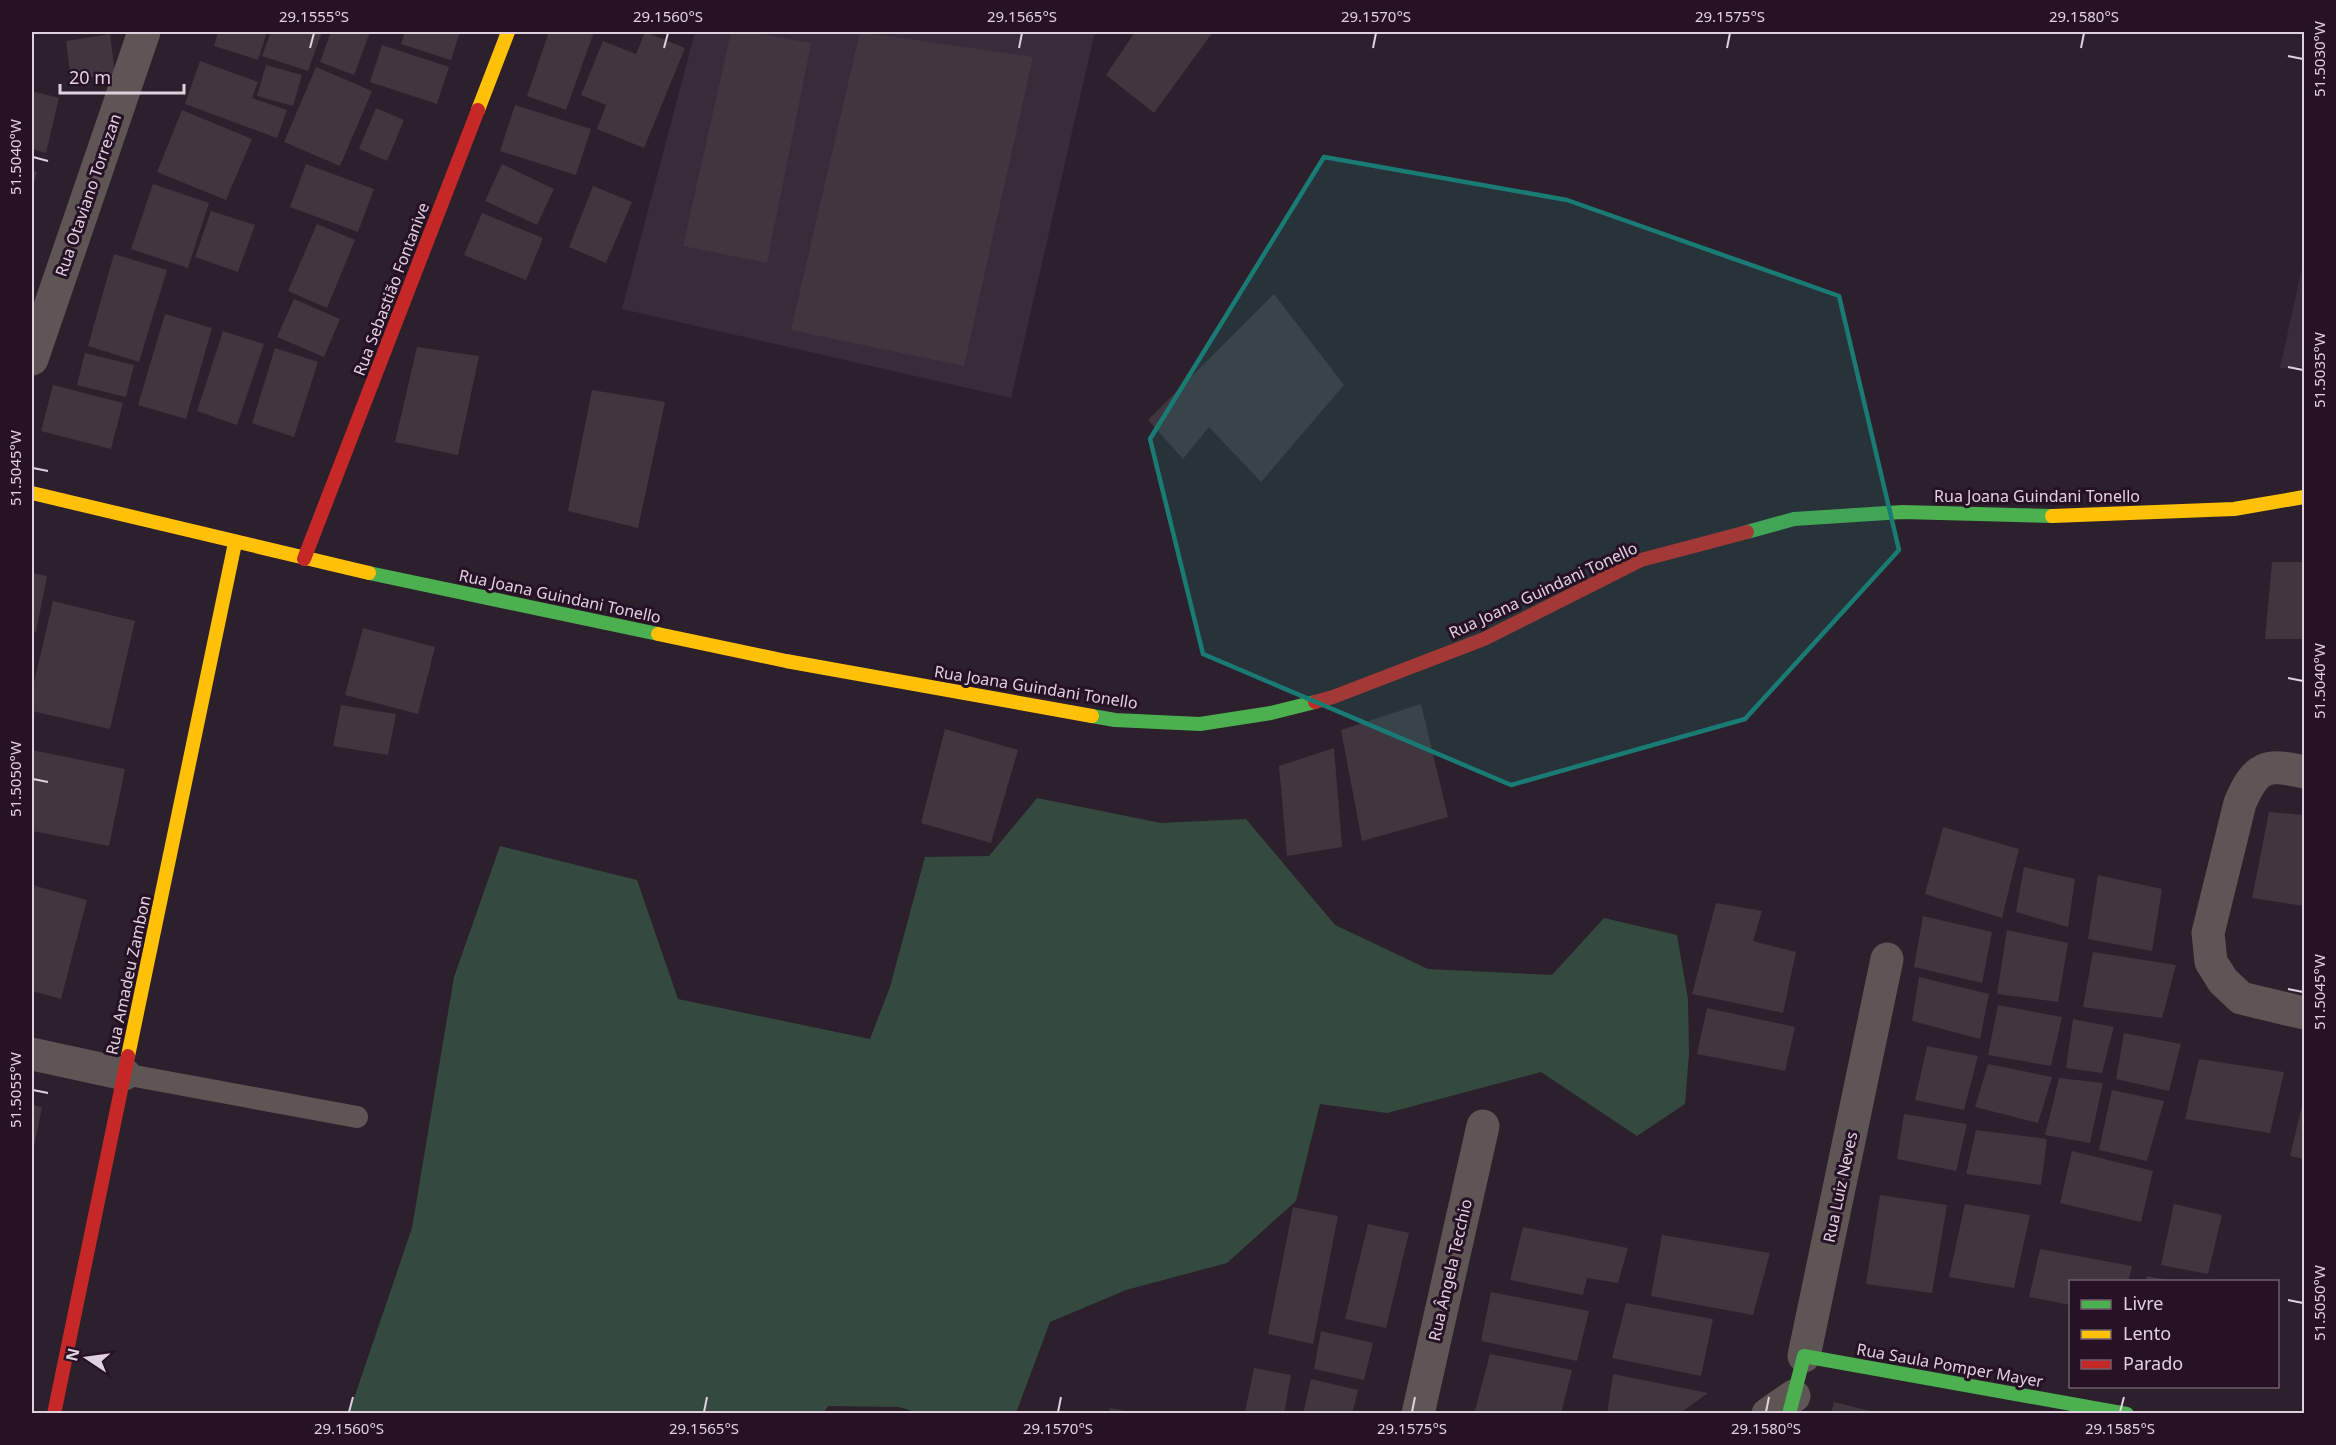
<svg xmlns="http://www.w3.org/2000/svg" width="2336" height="1445" font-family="'Noto Sans',sans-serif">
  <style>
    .industrial { fill: #382c3a }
    .green { fill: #344a3f }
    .building { fill: #40363f }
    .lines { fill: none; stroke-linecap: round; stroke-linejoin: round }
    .lane { stroke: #5d5655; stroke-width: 22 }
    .street { stroke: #5d5655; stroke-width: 33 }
    .fast { stroke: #4caf50; stroke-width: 14 }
    .slow { stroke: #ffc107; stroke-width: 14 }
    .jam { stroke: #c62828; stroke-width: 14 }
    .marked { fill: #197b74; fill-opacity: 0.2; stroke: #197b74; stroke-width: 4.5; stroke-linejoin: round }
    .ticks { fill: none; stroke: #e0d1de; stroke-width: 2 }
    .labels { text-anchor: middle; stroke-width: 6; stroke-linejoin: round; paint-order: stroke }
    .street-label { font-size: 16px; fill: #e0d1de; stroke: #261125 }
    .neatline { fill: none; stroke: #e0d1de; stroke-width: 2 }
    .ticks-label { font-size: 15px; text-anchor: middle; fill: #e0d1de }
  </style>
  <rect width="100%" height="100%" fill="#2b202b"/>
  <!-- industrial -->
  <path class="industrial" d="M695 32H1095L1011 398 622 309Z
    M2304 258V367L2280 368Z"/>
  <!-- green -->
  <path class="green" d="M1037 798 1161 823 1246 819 1335 925 1428 969 1552 975 1604 918 1677 935 1688 999 1689 1054 1685 1104 1637 1136 1541 1072 1387 1113 1320 1104 1296 1201 1227 1263 1126 1290 1050 1322 1016 1413 922 1414 899 1407 828 1406 823 1414 349 1413 412 1228 454 977 500 846 637 880 678 999 870 1039 890 987 925 857 989 856Z"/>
  <!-- building -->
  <path class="building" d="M218 32H267L258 60 214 46Z
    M271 32H322L308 71 262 56Z
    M331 32H370L354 75 320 62Z
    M405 32H460L451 60 401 44Z
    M549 32H594L566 110 527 96Z
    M645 32 685 48 644 148 597 129 606 105 581 95 603 41 636 54Z
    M731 32H747L811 43 767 263 683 246Z
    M860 32 1033 57 964 366 791 330Z
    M1135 32H1213L1154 113 1106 75Z
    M110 34 115 74 71 80 66 41Z
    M382 45 449 67 437 104 370 82Z
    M200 61 258 82 252 98 287 110 277 138 185 104Z
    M266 65 302 75 293 106 257 96Z
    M316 67 372 91 340 166 284 142Z
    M32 91 59 98 46 153 32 149Z
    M515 105 591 129 576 175 500 151Z
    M376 108 404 120 387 161 359 149Z
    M182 110 252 139 226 200 157 172Z
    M306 164 374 189 358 232 290 207Z
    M502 164 554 189 537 225 485 201Z
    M32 170 37 172 32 191Z
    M153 184 209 203 188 268 131 249Z
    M593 186 632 202 606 263 569 247Z
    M211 211 255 225 238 272 195 257Z
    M482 213 543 238 526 280 464 255Z
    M317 224 355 240 327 308 288 291Z
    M114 254 167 270 139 362 88 346Z
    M1274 294 1344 385 1261 482 1209 427 1183 459 1148 420Z
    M294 299 340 319 324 357 277 337Z
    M165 314 212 328 186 419 138 405Z
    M223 331 264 344 237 425 197 411Z
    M417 347 479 356 458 455 395 442Z
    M275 348 318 362 294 437 252 423Z
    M85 353 134 365 126 397 77 385Z
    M53 385 123 403 111 449 41 431Z
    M592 390 665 402 638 528 568 511Z
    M2272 562H2304V639H2265Z
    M32 573 47 576 36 632 32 631Z
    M53 601 135 621 110 729 32 711V691Z
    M363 628 435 647 418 714 345 695Z
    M1421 704 1448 817 1362 841 1341 730Z
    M341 705 396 714 388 755 333 746Z
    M945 729 1018 750 991 843 921 823Z
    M1334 748 1342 847 1287 856 1279 766Z
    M32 750 125 769 109 846 32 831Z
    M2269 812 2304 815V906L2252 898Z
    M1943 827 2019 849 2002 918 1925 894Z
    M2024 867 2075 879 2068 927 2016 912Z
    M2098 875 2162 889 2152 951 2088 939Z
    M32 885 87 900 61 999 32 991Z
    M1716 903 1762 911 1753 941 1796 952 1783 1013 1692 994Z
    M1923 916 1992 932 1982 983 1914 967Z
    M2007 930 2068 943 2058 1002 1997 994Z
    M2093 952 2176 965 2162 1018 2083 1007Z
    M1919 977 1989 994 1980 1039 1912 1021Z
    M1998 1005 2062 1017 2051 1066 1988 1055Z
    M1707 1008 1795 1027 1785 1071 1697 1054Z
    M2073 1019 2114 1027 2102 1073 2066 1068Z
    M2124 1033 2181 1044 2169 1091 2116 1079Z
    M1927 1046 1978 1056 1964 1110 1915 1100Z
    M2199 1059 2284 1072 2270 1133 2185 1119Z
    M1988 1064 2052 1077 2038 1123 1975 1107Z
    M2059 1078 2103 1083 2090 1143 2045 1135Z
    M2112 1090 2164 1101 2147 1161 2099 1150Z
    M2304 1097V1159L2290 1156Z
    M32 1105 42 1107 33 1152H32Z
    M1904 1114 1967 1124 1956 1171 1897 1159Z
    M1976 1130 2047 1139 2041 1185 1966 1174Z
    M2072 1151 2153 1171 2141 1222 2060 1203Z
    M1880 1195 1947 1205 1932 1293 1866 1284Z
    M1965 1204 2030 1215 2014 1288 1949 1277Z
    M2174 1204 2222 1215 2208 1274 2161 1265Z
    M1293 1207 1338 1216 1313 1344 1268 1334Z
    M1368 1224 1409 1233 1386 1328 1345 1319Z
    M1523 1227 1628 1248 1618 1283 1587 1278 1583 1295 1510 1280Z
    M1662 1235 1770 1253 1753 1315 1651 1296Z
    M2040 1249 2132 1266 2128 1282H2070V1305L2029 1297Z
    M2147 1276 2167 1280V1282H2146Z
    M1491 1292 1589 1311 1577 1361 1481 1341Z
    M1626 1303 1713 1319 1701 1376 1612 1358Z
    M1321 1331 1373 1343 1364 1380 1314 1369Z
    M1490 1354 1572 1370 1561 1414H1474Z
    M1254 1368 1291 1375 1284 1414 1245 1412Z
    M1613 1374 1708 1393 1679 1414H1607Z
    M1311 1379 1358 1390 1352 1414H1303Z
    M1834 1402 1878 1413V1414H1831Z
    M1110 1408 1131 1412V1414H1109Z"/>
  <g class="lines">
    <!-- lane -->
    <path class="lane" d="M124 1074 357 1117"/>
    <!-- street -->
    <path class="street" d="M32 359 144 32
      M2304 772C2266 763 2256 766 2240 803L2208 933 2211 962 2223 981 2241 998 2304 1013
      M32 1054 124 1074
      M1804 1356 1887 959
      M1418 1414 1483 1126
      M1768 1414 1794 1396"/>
    <!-- fast -->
    <path class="fast" d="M1747 532 1794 519 1902 512 2052 516
      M369 573 658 634
      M1092 716 1115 720 1200 724 1271 713 1315 702
      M1789 1414 1804 1356 2127 1414"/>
    <!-- slow -->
    <path class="slow" d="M478 110 508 32
      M32 493 369 573
      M2052 516 2234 509 2304 497
      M658 634 786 661 1092 716
      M128 1056 235 543"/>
    <!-- jam -->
    <path class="jam" d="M304 559 478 110
      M1315 702 1333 697 1484 639 1641 560 1747 532
      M54 1414 128 1056"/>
  </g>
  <!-- marked area -->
  <path class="marked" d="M1324 157 1567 200 1839 296 1899 550 1745 719 1511 785 1203 654 1150 439Z"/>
  <!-- ticks -->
  <path class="ticks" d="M310 48 314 33M664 48 668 33M1019 48 1022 33M1373 48 1376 33M1727 48 1730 33M2081 48 2084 33M2288 56 2303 59M33 157 48 161M2288 367 2303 370M33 468 48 471M2288 678 2303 681M33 779 48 782M2288 989 2303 992M33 1090 48 1093M2288 1300 2303 1303M349 1412 353 1397M704 1412 707 1397M1058 1412 1061 1397M1412 1412 1415 1397M1766 1412 1769 1397M2120 1412 2124 1397"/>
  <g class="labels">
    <!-- street labels -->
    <g class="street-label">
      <text transform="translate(88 195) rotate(-71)" y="6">Rua Otaviano Torrezan</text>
      <text transform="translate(391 289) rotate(-69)" y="6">Rua Sebastião Fontanive</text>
      <text x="2037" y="502">Rua Joana Guindani Tonello</text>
      <text transform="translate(1543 590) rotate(-25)" y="6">Rua Joana Guindani Tonello</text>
      <text transform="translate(560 596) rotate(12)" y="6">Rua Joana Guindani Tonello</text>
      <text transform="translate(1036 687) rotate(9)" y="6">Rua Joana Guindani Tonello</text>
      <text transform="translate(128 975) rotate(-78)" y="6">Rua Amadeu Zambon</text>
      <text transform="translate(1840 1187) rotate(-78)" y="6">Rua Luiz Neves</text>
      <text transform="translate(1450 1270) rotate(-77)" y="6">Rua Ângela Tecchio</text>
      <text transform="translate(1950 1365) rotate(10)" y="6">Rua Saula Pomper Mayer</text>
    </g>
  </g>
  <!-- border -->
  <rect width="2336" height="1445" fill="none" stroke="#261125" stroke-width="66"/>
  <!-- legend -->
  <rect x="2069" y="1280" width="210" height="108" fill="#261125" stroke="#705e6f" stroke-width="1.5"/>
  <rect x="2081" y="1300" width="30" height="9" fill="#4caf50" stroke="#705e6f" stroke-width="1.5"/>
  <text x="2123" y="1310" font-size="18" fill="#e0d1de">Livre</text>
  <rect x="2081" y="1330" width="30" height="9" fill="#ffc107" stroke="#705e6f" stroke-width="1.5"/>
  <text x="2123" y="1340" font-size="18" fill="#e0d1de">Lento</text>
  <rect x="2081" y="1360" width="30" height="9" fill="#c62828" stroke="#705e6f" stroke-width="1.5"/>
  <text x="2123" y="1370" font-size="18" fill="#e0d1de">Parado</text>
  <!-- north arrow -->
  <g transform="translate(87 1358) rotate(283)" stroke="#261125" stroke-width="4.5" paint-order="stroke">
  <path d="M0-4.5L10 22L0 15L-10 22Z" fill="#e0d1de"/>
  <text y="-9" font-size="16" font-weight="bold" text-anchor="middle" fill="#e0d1de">N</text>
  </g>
  <!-- scale -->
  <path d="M60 84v9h124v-9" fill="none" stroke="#e0d1de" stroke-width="3"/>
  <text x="69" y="84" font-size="18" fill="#e0d1de" stroke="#261125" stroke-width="4.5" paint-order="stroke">20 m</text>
  <rect x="33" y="33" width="2270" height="1379" class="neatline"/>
  <g class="ticks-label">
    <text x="314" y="22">29.1555°S</text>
    <text x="668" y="22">29.1560°S</text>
    <text x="1022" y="22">29.1565°S</text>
    <text x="1376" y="22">29.1570°S</text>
    <text x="1730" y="22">29.1575°S</text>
    <text x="2084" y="22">29.1580°S</text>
    <text transform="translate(2320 59) rotate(-90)" y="5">51.5030°W</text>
    <text transform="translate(16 157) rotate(-90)" y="5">51.5040°W</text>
    <text transform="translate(2320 370) rotate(-90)" y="5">51.5035°W</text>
    <text transform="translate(16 468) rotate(-90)" y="5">51.5045°W</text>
    <text transform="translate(2320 681) rotate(-90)" y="5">51.5040°W</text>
    <text transform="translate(16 779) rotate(-90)" y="5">51.5050°W</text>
    <text transform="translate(2320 992) rotate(-90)" y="5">51.5045°W</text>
    <text transform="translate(16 1090) rotate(-90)" y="5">51.5055°W</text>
    <text transform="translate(2320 1303) rotate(-90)" y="5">51.5050°W</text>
    <text x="349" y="1434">29.1560°S</text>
    <text x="704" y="1434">29.1565°S</text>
    <text x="1058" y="1434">29.1570°S</text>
    <text x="1412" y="1434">29.1575°S</text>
    <text x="1766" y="1434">29.1580°S</text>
    <text x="2120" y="1434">29.1585°S</text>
  </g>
</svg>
